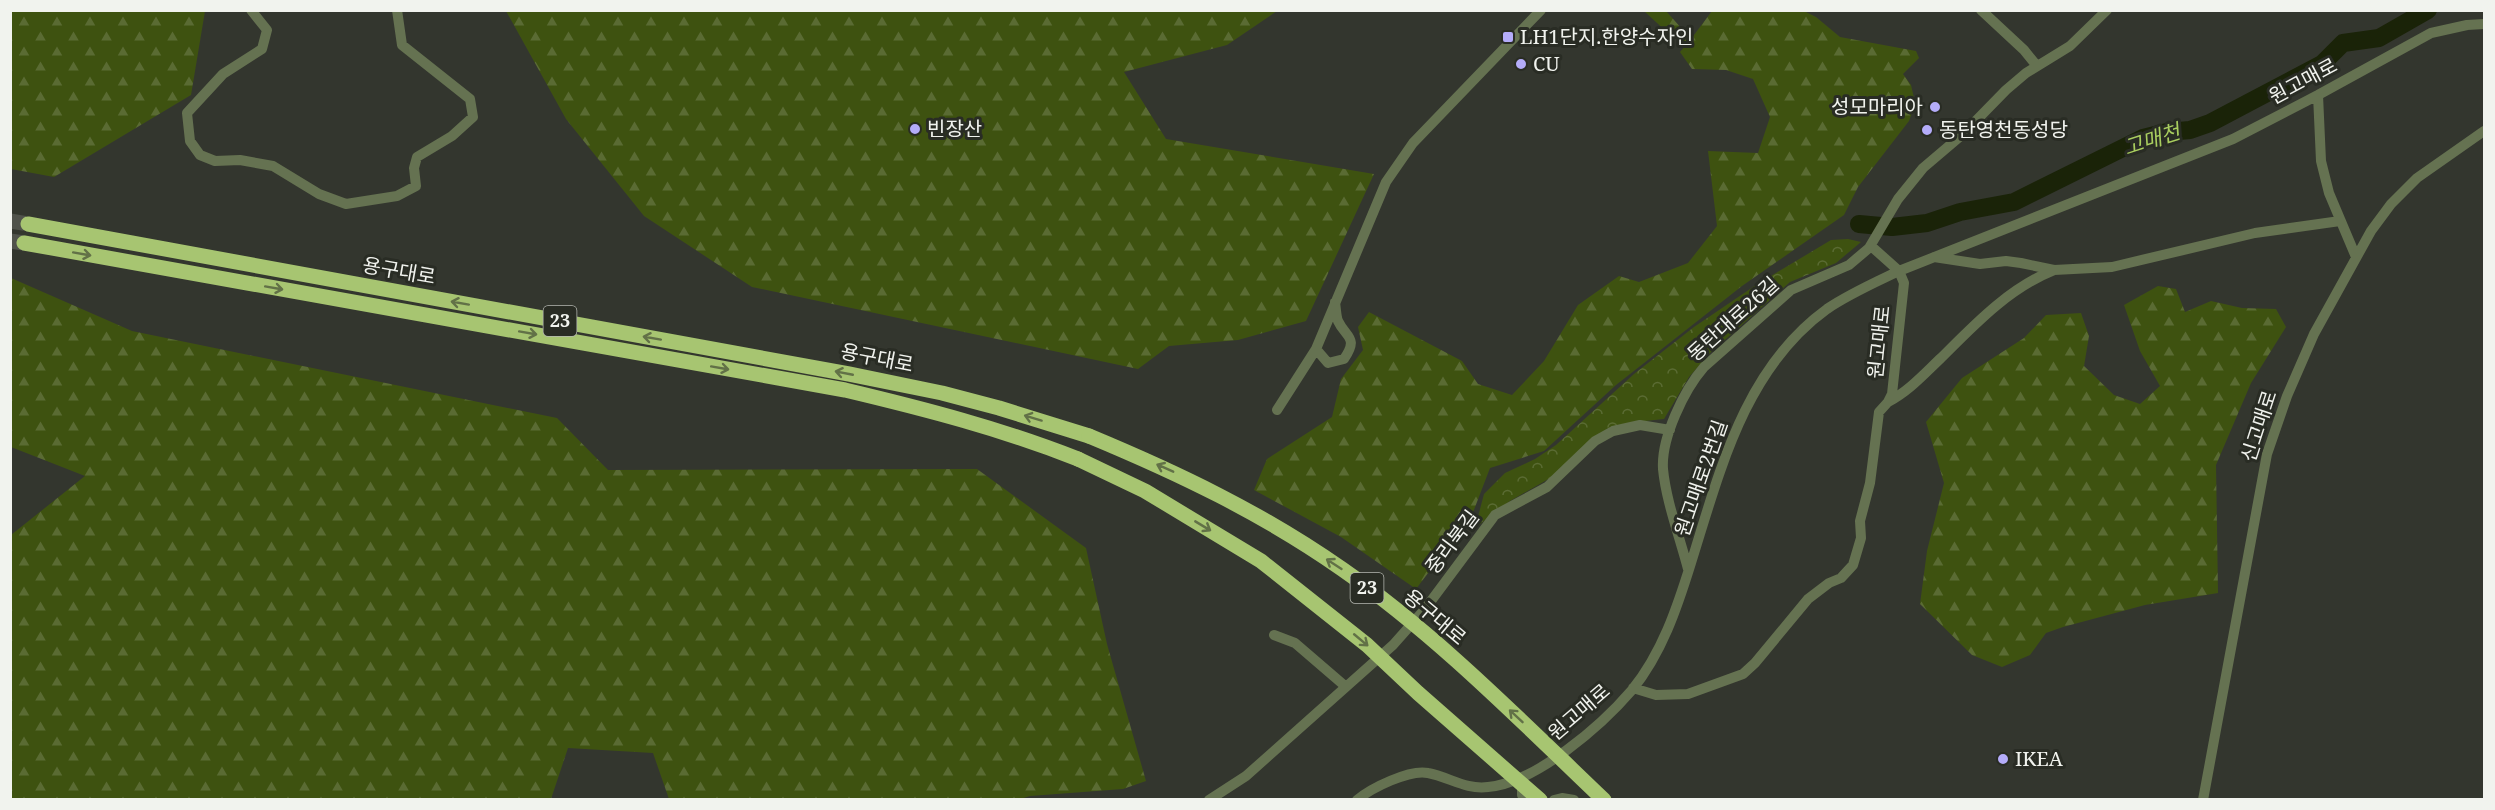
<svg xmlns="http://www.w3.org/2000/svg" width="2495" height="810" font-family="'Noto Serif','Noto Sans KR',serif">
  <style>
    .forest { fill: url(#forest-firs) }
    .park { fill: url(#park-crowns) }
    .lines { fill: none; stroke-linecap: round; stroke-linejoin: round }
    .river { stroke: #1a2308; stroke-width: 18 }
    .highway-tunnel { stroke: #50524b; stroke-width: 15; stroke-dasharray: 15 8; stroke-linecap: butt }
    .minor { stroke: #657251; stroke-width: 10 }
    .highway { stroke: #a7c571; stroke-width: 15 }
    .highway-bridge { stroke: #a7c571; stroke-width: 15 }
    .oneway { stroke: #627147 }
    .poi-dot { fill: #b4acf9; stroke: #292c24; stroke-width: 2 }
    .labels { text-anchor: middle; stroke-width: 6; stroke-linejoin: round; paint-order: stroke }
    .shield { fill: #292c24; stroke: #b5b7b1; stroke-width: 1.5 }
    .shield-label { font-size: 18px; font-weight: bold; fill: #f1f3ee }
    .poi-label { font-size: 20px; fill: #f1f3ee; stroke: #292c24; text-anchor: start }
    .street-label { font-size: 20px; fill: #f1f3ee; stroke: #292c24 }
    .water-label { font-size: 21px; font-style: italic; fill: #a9ce5f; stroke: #292c24 }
  </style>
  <defs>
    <pattern id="forest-firs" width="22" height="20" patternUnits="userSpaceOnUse" patternTransform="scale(1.5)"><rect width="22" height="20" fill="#3e5210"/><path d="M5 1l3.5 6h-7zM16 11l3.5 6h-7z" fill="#5a6b33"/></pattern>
    <pattern id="park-crowns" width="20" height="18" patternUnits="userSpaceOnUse" patternTransform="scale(1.5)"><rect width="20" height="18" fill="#3e5210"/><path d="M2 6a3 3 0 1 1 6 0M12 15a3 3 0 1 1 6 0" fill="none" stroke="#5a6b33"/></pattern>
  </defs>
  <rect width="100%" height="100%" fill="#33362e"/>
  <!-- forest -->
  <path class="forest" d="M10 11H205L191 95 54 177 11 169Z
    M506 11H1277L1227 45 1124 72 1166 139 1374 174 1306 321 1238 340 1169 346 1138 369 752 287 644 216 566 119Z
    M1644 11H1666L1691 39 1712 11H1804L1816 17 1840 37 1916 51 1919 58 1903 74 1911 85 1914 98V107L1909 121 1858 187 1844 215 1742 286 1616 385 1544 451 1490 468 1472 515 1416 589 1341 537 1254 490 1267 459 1332 417 1341 379 1363 350 1358 327 1369 312 1462 361 1478 384 1512 395 1544 361 1578 305 1619 276 1639 282 1688 263 1717 226 1708 151 1758 153 1770 117 1753 79 1726 70 1692 69 1680 52 1685 46 1682 38 1676 32 1669 34Z
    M11 278 132 331 557 418 608 470 977 469 1086 548 1107 644 1146 781 1123 789 1030 796 1017 800 669 799 653 753 568 748 551 799H11V535L85 476 11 447Z
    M2158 286 2176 289 2185 312 2211 301 2242 308 2276 309 2286 327 2251 383 2216 465 2218 593 2145 605 2063 627 2046 633 2030 655 2002 667 1972 655 1920 604 1927 551 1944 483 1926 422 1962 378 2024 338 2046 315 2081 313 2089 336 2084 366 2114 395 2140 404 2160 386 2140 351 2124 305Z"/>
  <!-- park -->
  <path class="park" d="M1848 239 1861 242 1836 263 1790 282 1710 353 1689 377 1664 419 1645 421 1607 429 1552 477 1510 501 1475 528 1484 494 1505 473 1535 459 1556 445 1634 374 1694 327 1756 285 1831 240Z"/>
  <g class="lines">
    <!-- river -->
    <path class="river" d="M1859 224 1892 227 1927 223 1960 212 2014 202 2143 138 2167 132 2190 130 2210 123 2322 64 2343 43 2379 38 2428 10"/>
    <!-- highway-tunnel -->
    <path class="highway-tunnel" d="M10 221 28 224
      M10 241 24 243"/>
    <!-- minor -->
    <path class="minor" d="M251 10 267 30 262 49 223 74 187 113 190 141 200 155 215 161 240 160 273 166 319 194 346 204 397 196 416 186 414 168 417 157 452 136 473 117 470 99 402 45 397 10
      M1981 10 2024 50 2037 66
      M2318 95 2321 161 2329 193 2356 257
      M1934 257 1980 264 2006 261 2021 263 2054 270 2112 267 2255 233 2340 221
      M1316 349 1328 363 1344 359C1359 337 1346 338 1338 321 1336 316 1336 308 1335 302
      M1888 402C1909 391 1924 374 1941 358 1975 324 2009 288 2054 270
      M1277 410 1316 349 1386 182 1413 143 1541 10
      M1688 569C1680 538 1666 501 1663 469 1661 438 1684 390 1704 367L1791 290 1849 265 1869 248 1898 199 1923 168 1963 134 2006 90 2026 73 2070 46 2107 10
      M1274 635 1295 643 1345 686
      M1633 688 1656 695 1688 694 1743 674 1755 663 1808 599 1829 583 1841 578 1853 565 1861 538 1860 521 1870 483 1879 412 1888 402 1892 394 1904 283 1899 271 2233 139 2318 95 2431 33 2467 25 2484 24
      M1522 781V795L1527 800
      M1209 800 1246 776 1393 645 1425 609 1495 515 1547 487 1595 441 1613 431 1640 425 1670 430
      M1357 800C1371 788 1410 769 1428 773 1449 777 1466 790 1488 787 1536 783 1602 725 1632 690 1662 653 1677 608 1691 563 1720 471 1744 369 1827 309 1849 294 1874 283 1899 271L1871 246
      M1554 800 1562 798 1574 800
      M2203 800 2267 454 2287 396 2314 334 2371 231 2391 204 2417 178 2484 131"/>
    <!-- highway -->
    <path class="highway" d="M28 224 849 374 942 393 999 408 1089 436
      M24 243 845 390C925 409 1002 429 1078 459"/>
    <!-- highway-bridge -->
    <path class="highway-bridge" d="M1089 436C1178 473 1262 513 1342 569 1437 635 1520 720 1604 800
      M1078 459 1145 491 1261 561 1367 645 1418 693 1540 800"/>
  </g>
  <!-- one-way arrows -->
  <defs><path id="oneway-shaft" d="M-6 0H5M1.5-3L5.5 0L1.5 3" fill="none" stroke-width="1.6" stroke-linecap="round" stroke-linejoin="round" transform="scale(1.5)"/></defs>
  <g class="oneway">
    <use href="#oneway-shaft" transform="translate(82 254) rotate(10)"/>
    <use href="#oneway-shaft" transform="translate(274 288) rotate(10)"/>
    <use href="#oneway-shaft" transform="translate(460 303) rotate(-170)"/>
    <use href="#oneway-shaft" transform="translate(528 333) rotate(10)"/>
    <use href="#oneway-shaft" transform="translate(652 338) rotate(-170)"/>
    <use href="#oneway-shaft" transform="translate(720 368) rotate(10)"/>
    <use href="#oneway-shaft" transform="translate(844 373) rotate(-169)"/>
    <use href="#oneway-shaft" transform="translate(1033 418) rotate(-163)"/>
    <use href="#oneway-shaft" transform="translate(1165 468) rotate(-156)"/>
    <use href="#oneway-shaft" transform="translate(1203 526) rotate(31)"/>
    <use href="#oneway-shaft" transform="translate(1334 564) rotate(-147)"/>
    <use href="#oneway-shaft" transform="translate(1361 640) rotate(40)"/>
    <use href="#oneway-shaft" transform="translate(1516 716) rotate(-137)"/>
  </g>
  <!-- markers -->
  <g class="poi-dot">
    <rect x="1502" y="31" width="12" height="12" rx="3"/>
    <circle cx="1521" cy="64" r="6"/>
    <circle cx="1935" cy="107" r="6"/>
    <circle cx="915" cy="129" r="6"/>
    <circle cx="1927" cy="130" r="6"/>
    <circle cx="2003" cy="759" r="6"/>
  </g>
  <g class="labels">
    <!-- shield labels -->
    <g class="shield">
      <rect x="543.5" y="306" width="33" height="30" rx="4.5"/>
      <rect x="1350.5" y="573" width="33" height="30" rx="4.5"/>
    </g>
    <g class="shield-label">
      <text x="560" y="327">23</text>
      <text x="1367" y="594">23</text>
    </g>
    <!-- poi labels -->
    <g class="poi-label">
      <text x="1520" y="44">LH1단지.한양수자인</text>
      <text x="1533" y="71">CU</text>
      <text x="1923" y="114" text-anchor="end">성모마리아</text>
      <text x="927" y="136">빈장산</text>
      <text x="1939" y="137">동탄영천동성당</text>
      <text x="2015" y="766">IKEA</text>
    </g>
    <!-- street labels -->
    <g class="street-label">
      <text transform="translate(2303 81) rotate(-28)" y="7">원고매로</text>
      <text transform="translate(399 271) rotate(10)" y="7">용구대로</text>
      <text transform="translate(1733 319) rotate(-42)" y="7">동탄대로26길</text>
      <text transform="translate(1879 342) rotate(-84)" y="7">원고매로</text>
      <text transform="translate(877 358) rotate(11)" y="7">용구대로</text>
      <text transform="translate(2259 426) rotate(-72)" y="7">신고매로</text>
      <text transform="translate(1701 478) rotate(-71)" y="7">원고매로2번길</text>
      <text transform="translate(1452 542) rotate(-53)" y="7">중리북길</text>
      <text transform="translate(1435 617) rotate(40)" y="7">용구대로</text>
      <text transform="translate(1579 712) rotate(-41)" y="7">원고매로</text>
    </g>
    <!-- water labels -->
    <g class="water-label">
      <text transform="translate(2152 140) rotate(-18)" y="7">고매천</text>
    </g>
  </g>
  <!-- border -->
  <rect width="2495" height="810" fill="none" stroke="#f1f3ee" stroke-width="24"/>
</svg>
